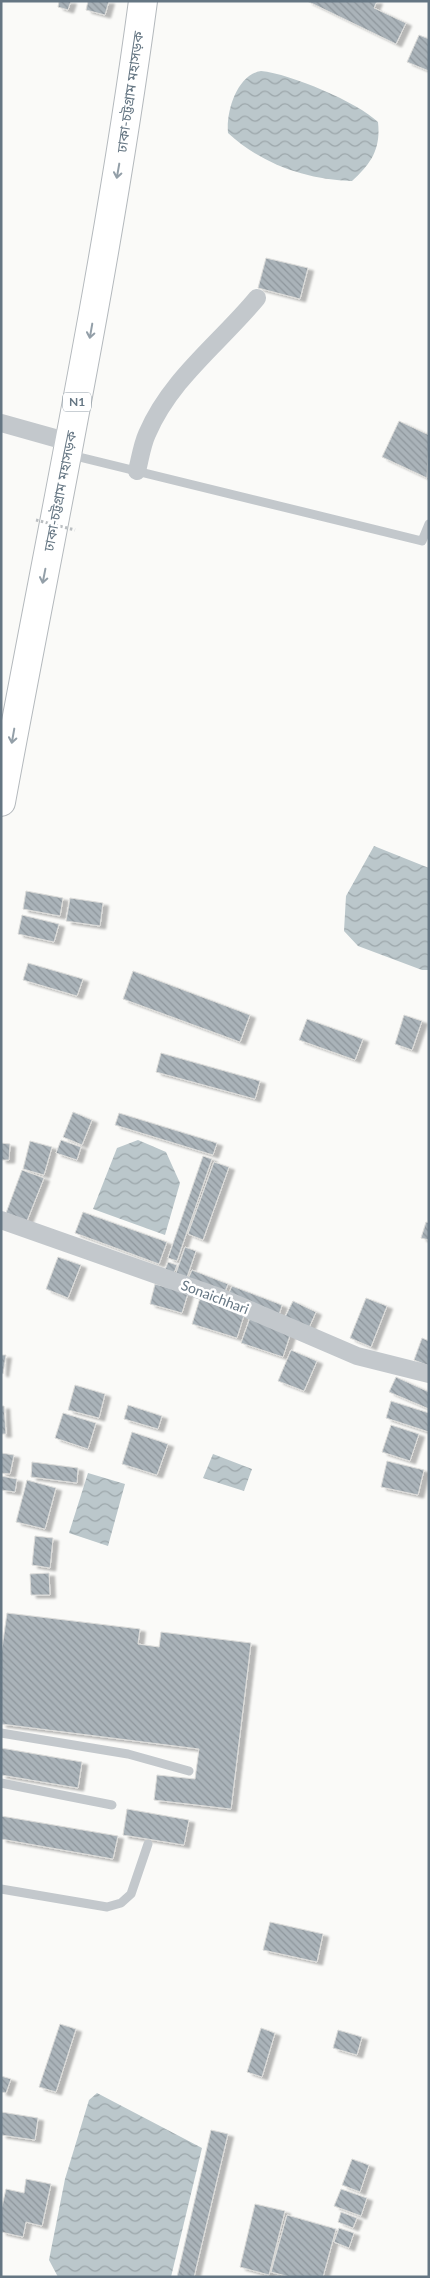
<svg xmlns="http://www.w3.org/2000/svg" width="430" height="2278" font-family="Lato,'Noto Sans Bengali',sans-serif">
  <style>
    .water { fill: url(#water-waves) }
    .building { fill: url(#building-back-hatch); stroke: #dcdcda; filter: url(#shadow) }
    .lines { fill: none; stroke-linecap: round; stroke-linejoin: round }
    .trunk-casing { stroke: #b4b9bd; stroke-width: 30 }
    .service { stroke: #c3c8cc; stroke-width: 9 }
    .minor { stroke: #c3c8cc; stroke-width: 18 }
    .trunk { stroke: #fff; stroke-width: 28 }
    .path-bridge { stroke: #bbbfc2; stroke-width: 3; stroke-dasharray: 2.5 2.5; stroke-linecap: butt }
    .oneway { stroke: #939fa8 }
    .labels { text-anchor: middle; stroke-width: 5; stroke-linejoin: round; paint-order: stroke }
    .shield { fill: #fff; stroke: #939fa8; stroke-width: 1 }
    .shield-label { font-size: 12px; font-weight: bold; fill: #657683 }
    .street-label { font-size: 14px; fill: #657683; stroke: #fff }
  </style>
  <defs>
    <pattern id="water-waves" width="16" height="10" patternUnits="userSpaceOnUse" patternTransform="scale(1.25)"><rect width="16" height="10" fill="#bbc7cb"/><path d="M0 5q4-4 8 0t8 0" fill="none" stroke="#9ca6aa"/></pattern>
    <pattern id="building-back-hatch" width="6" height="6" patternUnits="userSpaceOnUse" patternTransform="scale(1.25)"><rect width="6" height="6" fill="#aab3b9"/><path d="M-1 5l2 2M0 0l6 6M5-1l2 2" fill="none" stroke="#8e969c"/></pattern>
    <filter id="shadow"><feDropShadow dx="5.5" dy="3" stdDeviation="1" flood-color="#0004"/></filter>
  </defs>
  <rect width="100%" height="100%" fill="#fafaf8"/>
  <!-- water -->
  <path class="water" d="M261 71C291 74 357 102 378 122 381 149 371 164 352 181 307 180 261 164 228 133 226 111 237 75 261 71Z
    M374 846 429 868V970H422L358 946 344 931 346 896Z
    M138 1140 166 1152 180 1183 165 1235 93 1209 117 1148Z
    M213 1454 252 1469 244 1491 203 1478Z
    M88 1473 125 1484 108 1546 69 1533Z
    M97 2093 202 2148 171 2277H58L49 2260 65 2179 89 2100Z"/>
  <!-- building -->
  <path class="building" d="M59 1H71L68 10 58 7Z
    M88 1H109L105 15 86 10Z
    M307 1H377L374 8 406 23 396 44Z
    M419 35 429 39V71L407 62Z
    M266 258 308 268 300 299 258 288Z
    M399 421 429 435 427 478 382 457Z
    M26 891 63 898 60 916 23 909Z
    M70 898 103 903 100 926 66 921Z
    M22 915 59 924 54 942 18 934Z
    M28 963 83 979 77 996 23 980Z
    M133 971 250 1015 240 1042 123 999Z
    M404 1015 422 1021 412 1050 395 1044Z
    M307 1019 363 1039 355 1060 299 1040Z
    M161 1053 260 1081 255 1099 156 1072Z
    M73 1112 92 1120 82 1145 63 1137Z
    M119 1113 217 1143 213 1155 115 1125Z
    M61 1140 81 1147 77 1160 56 1153Z
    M30 1141 52 1147 44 1175 23 1169Z
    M1 1143 10 1144 9 1160H1Z
    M203 1156 212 1159 177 1261 168 1258Z
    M214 1162 229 1167 203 1240 188 1234Z
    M22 1170 44 1178 27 1221 6 1213Z
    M83 1212 167 1242 159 1264 75 1233Z
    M426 1222 429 1223V1240L421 1238Z
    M185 1247 196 1251 185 1283 174 1279Z
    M58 1257 81 1265 68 1298 46 1289Z
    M168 1262 177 1265 172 1278 163 1275Z
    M192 1270 228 1284 224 1294 188 1279Z
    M155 1284 188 1293 182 1313 150 1304Z
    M232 1286 282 1305 279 1315 228 1295Z
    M200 1298 245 1312 237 1338 192 1324Z
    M366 1298 387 1306 371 1347 350 1338Z
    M293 1301 316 1312 308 1330 284 1319Z
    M251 1315 292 1329 283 1357 241 1343Z
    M422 1338 429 1341V1366L414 1360Z
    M291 1350 317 1361 304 1391 278 1381Z
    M1 1355H6L3 1374 1 1373Z
    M396 1377 429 1392V1409L389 1392Z
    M75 1385 105 1394 99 1418 68 1410Z
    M391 1401 429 1413V1432L386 1418Z
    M128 1405 162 1416 158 1429 124 1419Z
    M1 1406H4L6 1434H1Z
    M63 1413 96 1423 88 1449 55 1438Z
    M391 1425 419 1434 410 1461 382 1452Z
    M132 1432 168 1444 157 1475 122 1464Z
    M1 1453 14 1455 10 1474 1 1473Z
    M387 1461 424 1470 418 1495 381 1487Z
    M32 1462 78 1468 77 1483 31 1477Z
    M1 1476 17 1479 15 1492 1 1490Z
    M27 1480 56 1488 45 1529 16 1522Z
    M35 1536 53 1538 50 1568 32 1565Z
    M49 1573 50 1595H31L30 1574Z
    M7 1613 140 1629 138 1644 159 1647 161 1632 251 1643 231 1809 154 1800 157 1775 195 1779 199 1749 1 1724V1655Z
    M1 1748 82 1762 78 1788 1 1775Z
    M127 1809 189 1820 184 1845 123 1835Z
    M1 1816 118 1836 113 1859 1 1839Z
    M270 1922 323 1934 317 1962 263 1950Z
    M60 2024 76 2029 56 2092 39 2087Z
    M261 2028 275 2033 262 2077 247 2072Z
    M338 2030 362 2037 357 2055 333 2048Z
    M1 2076 11 2079 6 2093 1 2092Z
    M1 2112 38 2118 35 2140 1 2135Z
    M211 2130 228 2134 194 2277H177Z
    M352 2159 369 2165 360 2192 342 2185Z
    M26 2179 51 2184 42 2226 26 2222 23 2237 1 2232V2211L6 2189 24 2193Z
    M341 2189 367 2198 361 2216 334 2206Z
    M255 2204 285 2211 269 2275 240 2267Z
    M341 2212 357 2218 353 2228 338 2222Z
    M287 2215 336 2229 323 2277H290L271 2272Z
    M339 2228 354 2233 349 2248 334 2242Z"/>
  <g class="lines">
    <defs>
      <path id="trunk" d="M1 802C50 535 107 270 143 1"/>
    </defs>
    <!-- trunk casing -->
    <use href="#trunk" class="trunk-casing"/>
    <!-- service -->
    <path class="service" d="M71 455 422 541 429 524
      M1 1733 128 1754 189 1771
      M1 1783 112 1805
      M1 1889 107 1907 121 1903 131 1894 148 1844"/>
    <!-- minor -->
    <path class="minor" d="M1 423 69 442
      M137 471C140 459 142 445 147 434 171 378 220 343 257 298
      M1 1220 222 1298 357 1356 429 1374"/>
    <!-- trunk -->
    <use href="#trunk" class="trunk"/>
    <!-- path-bridge -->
    <path class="path-bridge" d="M36 520 75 530"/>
  </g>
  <!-- one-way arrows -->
  <defs><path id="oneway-shaft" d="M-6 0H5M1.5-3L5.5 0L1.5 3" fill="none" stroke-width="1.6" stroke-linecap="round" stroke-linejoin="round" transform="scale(1.25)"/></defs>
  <g class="oneway">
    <use href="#oneway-shaft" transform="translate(118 171) rotate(100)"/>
    <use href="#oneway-shaft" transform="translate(91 331) rotate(100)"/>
    <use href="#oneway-shaft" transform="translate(44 576) rotate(101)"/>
    <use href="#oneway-shaft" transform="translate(13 736) rotate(100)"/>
  </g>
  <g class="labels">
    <!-- shield labels -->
    <rect class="shield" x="63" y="392.5" width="28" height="19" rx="4"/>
    <g class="shield-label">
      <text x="77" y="406">N1</text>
    </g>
    <!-- street labels -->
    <g class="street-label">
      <text transform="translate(130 92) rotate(-82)" y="5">ঢাকা-চট্টগ্রাম মহাসড়ক</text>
      <text transform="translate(60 491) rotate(-79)" y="5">ঢাকা-চট্টগ্রাম মহাসড়ক</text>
      <text transform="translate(215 1297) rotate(21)" y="5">Sonaichhari</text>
    </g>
  </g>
  <!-- border -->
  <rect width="430" height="2278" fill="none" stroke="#657683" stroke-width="5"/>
</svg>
